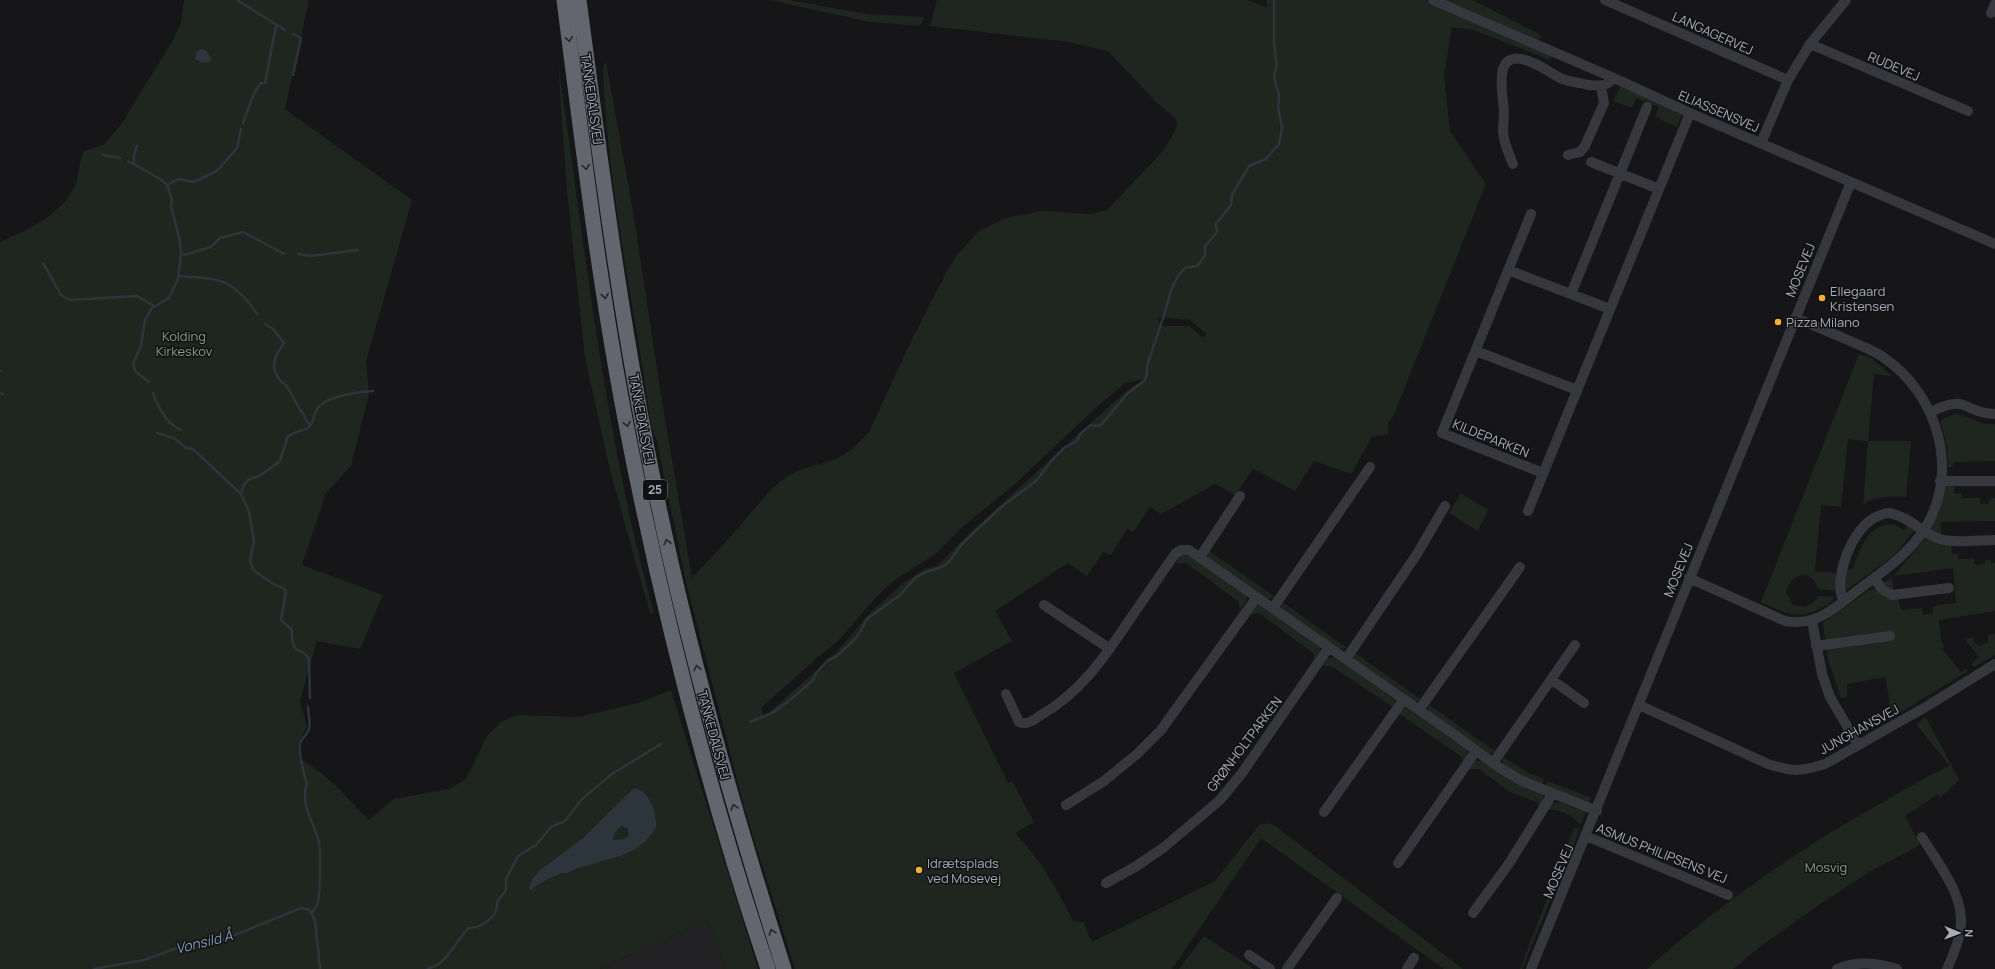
<svg xmlns="http://www.w3.org/2000/svg" width="1995" height="969" font-family="Manrope,sans-serif">
  <style>
    .built { fill: #222225 }
    .green { fill: #1e261f; fill-rule: evenodd }
    .water { fill: #2c353c; fill-rule: evenodd }
    .lines { fill: none; stroke-linecap: round; stroke-linejoin: round }
    .stream { stroke: #2c353c; stroke-width: 2.5 }
    .minor { stroke: #37383d; stroke-width: 10 }
    .highway { stroke: #63666e; stroke-width: 15 }
    .oneway { stroke: #26262a }
    .poi-dot { fill: #f2b134; stroke: #111113; stroke-width: 1.5 }
    .labels { text-anchor: middle; stroke-width: 3; stroke-linejoin: round; paint-order: stroke }
    .shield { fill: #111113; stroke: #7b7e86; stroke-width: 1 }
    .shield-label { font-size: 12px; font-weight: bold; fill: #a8adb8 }
    .street-label { font-size: 13px; fill: #a8adb8; stroke: #111113 }
    .poi-label { font-size: 13px; fill: #a8adb8; stroke: #111113; text-anchor: start }
    .park-label { font-size: 13px; fill: #7fa381; stroke: #111113 }
    .water-label { font-size: 14px; font-style: italic; fill: #7f9bb3; stroke: #111113 }
  </style>
  <rect width="100%" height="100%" fill="#161618"/>
  <!-- built -->
  <path class="built" d="M707 920 726 969H600Z"/>
  <!-- green -->
  <path class="green" d="M184 0H309L285 109 412 200 366 361 369 394 351 466 326 493 302 565 383 595 360 649 317 641 300 701 307 727 297 746 301 760C327 773 348 799 369 820L394 799 449 789 466 779 487 736 501 722 516 715 579 717 638 703 671 690 758 969H726L707 920 600 969H0V242C28 230 61 215 75 186 80 175 78 162 84 151L105 144 122 123 174 38 181 23Z
    M769 0H789L867 14 924 17 920 26 870 22Z
    M937 0H1248L1267 8V0H1425L1552 55 1550 60 1474 30 1452 27 1444 75 1450 131 1486 184 1393 417 1388 422V434L1372 437 1351 474 1314 461 1295 491 1253 469 1235 495 1215 484 1161 514 1150 507 1133 532 1127 529 1111 555 1103 552 1087 576 1068 563 995 611 1012 641 954 673 1008 783 1012 781 1034 822 1015 833C1040 859 1057 889 1073 921L1083 922 1092 942 1215 881 1259 825 1268 823 1275 826 1463 969H1444L1261 838 1172 969H795L746 814 686 582 657 441 651 425C635 306 607 188 603 67L606 62 633 211 661 395 692 578C708 561 724 544 739 527 754 510 767 491 785 478 800 468 816 466 833 460 847 455 859 443 869 432L911 341 947 271 957 255 979 231 1006 218 1041 211 1090 214 1107 210 1163 151 1174 133 1177 125 1176 119 1156 102 1108 51 1069 42 930 26ZM1159 317 1190 320 1207 334 1203 338 1189 326H1162L1158 321ZM1146 379 1130 388 1074 438 973 530 937 566 925 569 903 583 867 616 836 653 764 717 761 708 817 658 838 641 877 596 896 579 937 553 966 524 1015 484 1099 405 1125 383Z
    M1446 0H1473L1541 35 1539 40Z
    M558 63C585 247 604 434 654 613H650L611 474 585 358 567 191Z
    M1621 86 1682 115 1677 127 1655 117 1659 107 1636 98 1632 108 1613 101Z
    M1859 354 1871 358 1892 376 1874 374 1868 441H1911L1906 497C1891 497 1875 495 1863 505L1868 441 1848 439 1841 507 1821 505 1815 571 1836 573V591L1819 589C1810 568 1792 572 1786 592L1792 604C1803 608 1812 608 1818 596L1834 597 1832 602C1801 621 1793 617 1761 602Z
    M1955 414C1969 414 1978 426 1995 424V461L1954 462 1953 467H1948L1947 447 1940 420Z
    M1946 484H1954V494L1962 493V498H1980V504H1988L1991 498H1995V521L1941 522V537L1930 530Z
    M1461 493 1488 510 1478 531 1449 513Z
    M1888 524 1895 525 1904 530 1909 525 1916 529 1893 556 1844 592 1846 570 1853 568C1860 549 1866 529 1888 524Z
    M1927 536 1951 544 1952 554H1958V559H1974V564L1978 565 1985 563V560H1990L1991 562 1995 563V611L1939 620 1941 641 1945 646 1942 649 1961 672 1966 669 1968 671 1890 719 1889 697 1885 677 1847 684V697L1841 698 1828 659 1823 623 1868 591 1876 588 1892 577 1894 598H1898L1901 610 1921 608 1923 615 1933 613V606L1956 603 1953 568 1894 576Z
    M1208 550 1275 597 1267 599 1208 558Z
    M1181 555 1190 556 1247 595V600L1240 609 1238 601 1186 563H1176Z
    M1281 601 1347 648 1339 649 1281 609Z
    M1261 605 1320 646V650L1314 660 1313 653 1259 613 1251 615 1249 613 1254 607Z
    M1995 634V655L1974 667 1971 664 1979 657 1965 639 1973 637 1975 644 1981 646 1988 642V635Z
    M1354 652 1423 701 1415 702 1354 660Z
    M1335 657 1394 699V705L1391 706 1331 666H1322L1328 658Z
    M1428 704 1496 752 1488 754 1429 713Z
    M1407 708 1467 749 1468 757 1464 762 1462 757 1398 713 1400 710Z
    M1926 717 1959 780 1940 798 1938 794 1905 816 1920 845 1871 871 1820 904 1761 946 1733 969H1647C1718 906 1795 851 1878 805 1902 791 1925 777 1950 766L1916 724Z
    M1502 756 1529 773 1544 779 1542 785 1521 776 1503 764Z
    M1474 761H1482L1543 794 1544 798 1539 808 1537 802 1510 792 1479 769H1469Z
    M1548 781 1592 798 1587 803 1546 787Z
    M1560 802 1585 812 1581 825C1572 816 1561 808 1548 810L1551 804Z
    M1574 828 1580 829 1522 969H1520Z
    M1204 936 1254 969H1179Z"/>
  <!-- water -->
  <path class="water" d="M200 49C206 49 209 54 211 59L209 62 203 63 195 59 196 52Z
    M634 788C650 791 657 812 656 827 638 861 598 858 567 873 559 872 538 884 531 890L529 889 532 879 540 870 582 839ZM622 826 628 828 629 835 625 839 614 840 613 837 615 832Z"/>
  <g class="lines">
    <!-- stream -->
    <path class="stream" d="M237 0 285 30
      M293 34 301 38 293 75
      M243 123 254 93 261 83H265L276 26
      M103 155 120 158
      M128 161 160 179 167 185 172 200 171 206 180 241 181 255 178 279 169 298 152 308 145 320 141 345 133 364 136 372 149 382
      M134 164V154L137 146
      M167 185 178 179 194 182 217 171 237 148 241 129
      M298 254 311 256 358 250
      M181 255 188 254 211 247 220 238 243 232 284 254
      M43 263 61 295 70 300 137 296 154 306
      M179 276C220 279 233 278 257 314
      M265 324 273 329 284 343C276 354 269 366 279 379 282 383 286 384 288 388 295 401 302 413 310 426
      M0 371H1
      M0 393 3 394
      M153 393C158 407 167 424 181 430
      M157 433 174 438 186 448 193 449 241 494
      M310 698 309 660C303 644 291 660 292 630L281 620 286 591 283 588 275 585 253 570 250 560 254 541 249 512 241 494 244 485 248 480 261 475 280 461 288 436C294 432 302 431 308 428 314 424 313 417 316 411 323 396 358 392 373 391
      M308 707C308 714 311 722 309 729 308 734 302 738 300 743 298 747 304 778 307 783 299 806 315 822 319 843 321 852 320 893 318 902 317 906 314 910 312 913
      M750 722 774 712 795 696 813 680 817 672 828 660 837 656 852 642 859 634 867 619 900 595 915 578 923 573 942 567 949 562 961 545 1000 508 1036 481 1053 459 1064 448 1077 441 1080 434 1091 425 1098 426 1102 424 1126 395 1145 380 1147 374V366C1152 350 1158 334 1163 318 1169 300 1171 281 1185 268L1197 266 1205 256V246L1217 232 1216 224 1231 205 1232 195 1249 166 1266 159 1279 144 1282 128 1278 107 1279 94 1276 86 1274 75 1277 66 1274 44V0
      M94 969 144 960 197 941H220L301 908 309 910 315 920 320 969
      M428 969 439 964 447 956 468 928C481 928 499 917 497 902L506 890V879L518 856 536 845 551 827 565 821 582 799 612 774 661 744"/>
    <!-- minor -->
    <path class="minor" d="M1433 0 1614 78 1690 113 1995 244
      M1605 0 1788 80
      M1991 13 1995 4
      M1810 44 1968 111
      M1761 143 1788 80 1810 44 1846 0
      M1568 155 1580 152 1585 146 1604 103 1601 87
      M1591 162 1659 189
      M1513 164C1509 154 1504 144 1503 132 1503 122 1505 112 1503 102 1500 77 1498 47 1533 63 1543 67 1551 73 1560 78 1569 82 1580 83 1589 85 1600 86 1606 87 1614 78
      M1531 214 1442 433 1543 473
      M1508 270 1610 309
      M1571 294 1647 107
      M1476 351 1577 390
      M1931 412C1969 393 1962 413 1995 414
      M1940 481H1995
      M1528 511 1690 113
      M1200 557 1240 496
      M1689 578 1785 621C1818 627 1837 606 1862 587 1885 570 1908 554 1924 530 1961 472 1938 394 1883 357 1873 350 1861 346 1850 341 1832 333 1813 325 1795 318
      M1874 578 1883 590 1892 595 1949 588
      M1843 601C1834 576 1851 532 1874 518 1878 516 1884 513 1889 513 1907 516 1921 531 1937 538 1951 544 1980 540 1995 540
      M1044 605 1110 649
      M1273 608 1370 467
      M1812 621 1822 674 1830 697 1858 745
      M1816 646 1890 636
      M1346 659 1417 554 1445 506
      M1551 679 1584 703
      M1006 694 1019 722C1027 726 1035 719 1041 715 1080 693 1104 658 1128 622 1144 599 1160 576 1175 554L1181 550H1189L1455 735 1497 766 1520 780 1597 811
      M1639 705 1768 764C1793 772 1799 772 1825 764L1929 705 1995 664
      M1419 710 1520 567
      M1493 763 1575 645
      M1066 805 1104 781 1137 754 1161 730 1257 597
      M1324 812 1404 699
      M1586 836 1728 895
      M1922 837C1939 865 1967 898 1960 932 1958 945 1952 957 1947 969
      M1398 863 1476 751
      M1106 883 1135 867 1163 848 1220 800 1242 773 1329 647
      M1473 913 1510 862 1553 793
      M1249 955 1270 969
      M1287 969 1337 898
      M1407 969 1414 958
      M1531 969 1851 182
      M1837 969C1856 961 1878 963 1897 969"/>
    <!-- highway -->
    <path class="highway" d="M564 0C582 141 599 284 626 424 662 609 708 791 768 969
      M579 0C601 165 622 330 656 493 689 654 734 812 784 969"/>
  </g>
  <!-- one-way arrows -->
  <defs><path id="oneway-chevron" d="M-2-3.5L2.5 0L-2 3.5" fill="none" stroke-width="1.6" stroke-linecap="round" stroke-linejoin="round"/></defs>
  <g class="oneway">
    <use href="#oneway-chevron" transform="translate(569 39) rotate(82)"/>
    <use href="#oneway-chevron" transform="translate(586 167) rotate(82)"/>
    <use href="#oneway-chevron" transform="translate(605 296) rotate(81)"/>
    <use href="#oneway-chevron" transform="translate(627 424) rotate(79)"/>
    <use href="#oneway-chevron" transform="translate(667 542) rotate(-103)"/>
    <use href="#oneway-chevron" transform="translate(697 668) rotate(-103)"/>
    <use href="#oneway-chevron" transform="translate(734 807) rotate(-106)"/>
    <use href="#oneway-chevron" transform="translate(772 932) rotate(-108)"/>
  </g>
  <!-- markers -->
  <g class="poi-dot">
    <circle cx="1822" cy="298" r="4"/>
    <circle cx="1778" cy="322" r="4"/>
    <circle cx="919" cy="870" r="4"/>
  </g>
  <g class="labels">
    <!-- shield labels -->
    <rect class="shield" x="643" y="480" width="24" height="20" rx="3"/>
    <g class="shield-label">
      <text x="655" y="494">25</text>
    </g>
    <!-- street labels -->
    <g class="street-label">
      <text transform="translate(1713 33) rotate(24)" y="5">LANGAGERVEJ</text>
      <text transform="translate(1894 66) rotate(23)" y="5">RUDEVEJ</text>
      <text transform="translate(592 99) rotate(82)" y="5">TANKEDALSVEJ</text>
      <text transform="translate(1719 111) rotate(23)" y="5">ELIASSENSVEJ</text>
      <text transform="translate(1800 270) rotate(-68)" y="5">MOSEVEJ</text>
      <text transform="translate(642 419) rotate(80)" y="5">TANKEDALSVEJ</text>
      <text transform="translate(1491 438) rotate(22)" y="5">KILDEPARKEN</text>
      <text transform="translate(1678 570) rotate(-68)" y="5">MOSEVEJ</text>
      <text transform="translate(1859 729) rotate(-29)" y="5">JUNGHANSVEJ</text>
      <text transform="translate(714 735) rotate(75)" y="5">TANKEDALSVEJ</text>
      <text transform="translate(1244 744) rotate(-53)" y="5">GRØNHOLTPARKEN</text>
      <text transform="translate(1662 853) rotate(22)" y="5">ASMUS PHILIPSENS VEJ</text>
      <text transform="translate(1558 871) rotate(-67)" y="5">MOSEVEJ</text>
    </g>
    <!-- poi labels -->
    <g class="poi-label">
      <text x="1830" y="296">Ellegaard<tspan x="1830" dy="15">Kristensen</tspan></text>
      <text x="1786" y="327">Pizza Milano</text>
      <text x="927" y="868">Idrætsplads<tspan x="927" dy="15">ved Mosevej</tspan></text>
    </g>
    <!-- park labels -->
    <g class="park-label">
      <text x="184" y="341">Kolding<tspan x="184" dy="15">Kirkeskov</tspan></text>
      <text x="1826" y="872">Mosvig</text>
    </g>
    <!-- water labels -->
    <g class="water-label">
      <text transform="translate(204 942) rotate(-14)" y="5">Vonsild Å</text>
    </g>
  </g>
  <!-- north arrow -->
  <g transform="translate(1959 933) rotate(91)" stroke="#111113" stroke-width="3" paint-order="stroke">
  <path d="M0-3L7 15L0 10L-7 15Z" fill="#a8adb8"/>
  <text y="-6" font-size="11" font-weight="bold" text-anchor="middle" fill="#a8adb8">N</text>
  </g>
</svg>
